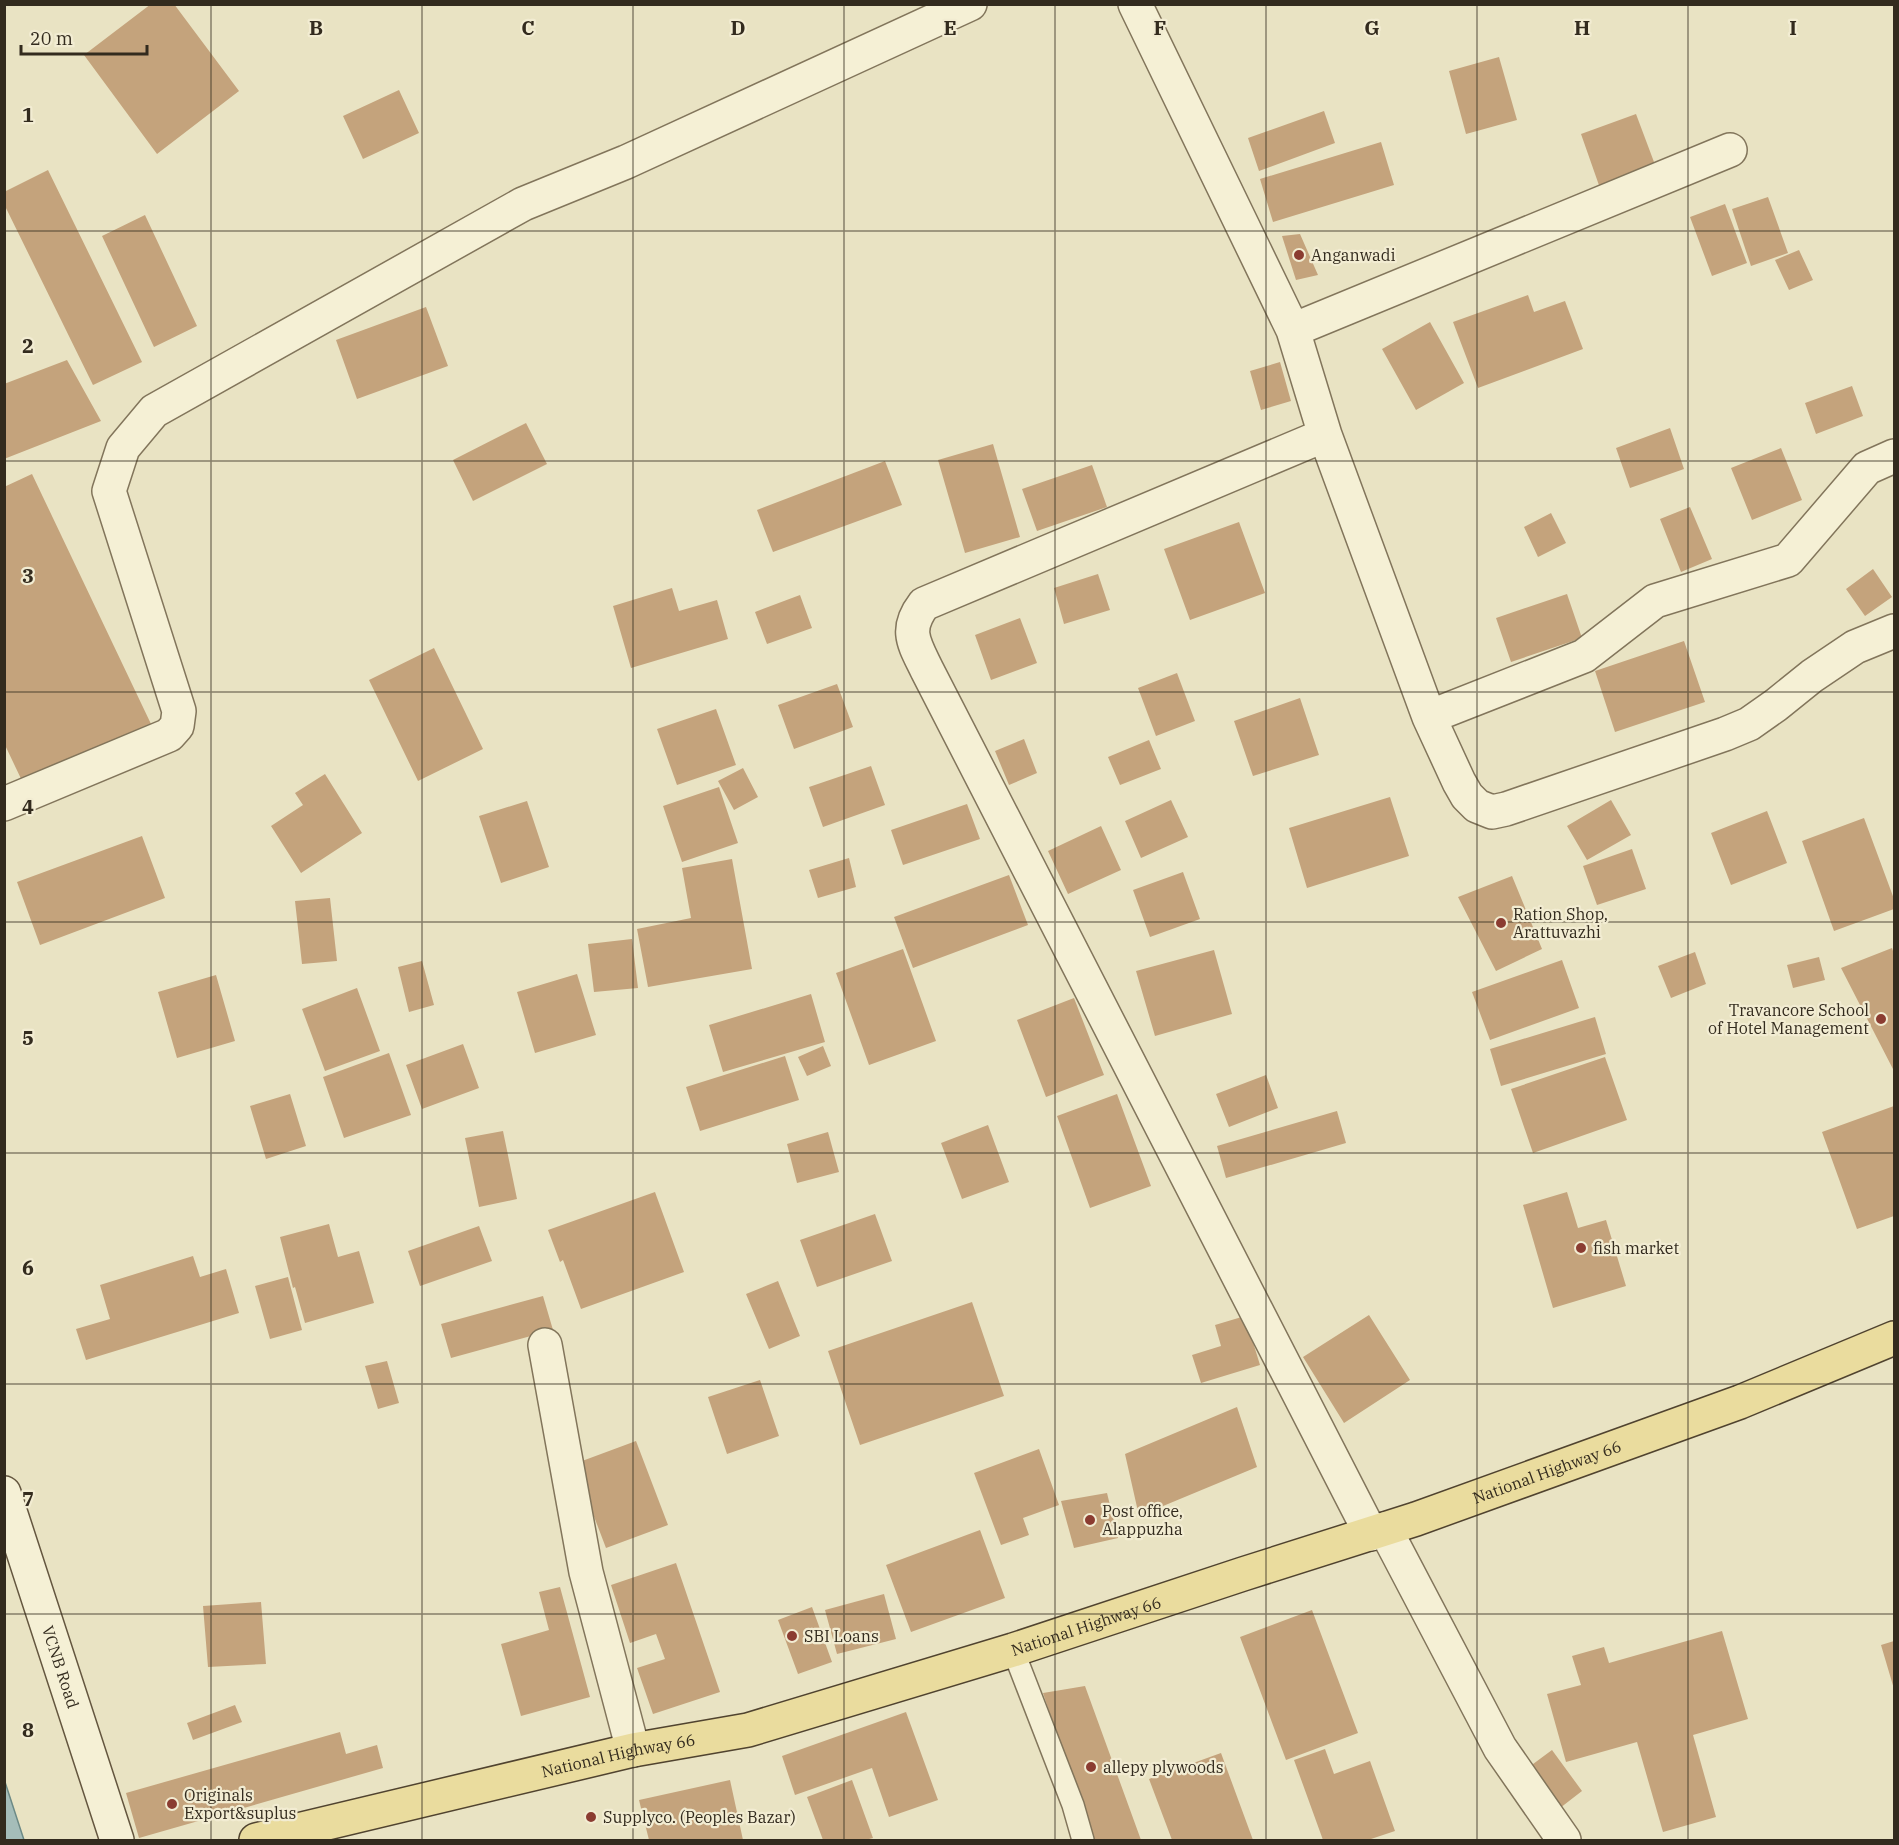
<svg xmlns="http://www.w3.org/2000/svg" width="1899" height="1845" font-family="'IBM Plex Serif',serif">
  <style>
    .water { fill: #a5bdb9; stroke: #6d8a86; stroke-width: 1.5 }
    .building { fill: #c4a37c }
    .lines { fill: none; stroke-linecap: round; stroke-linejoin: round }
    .service-casing { stroke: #82755b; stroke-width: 24 }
    .minor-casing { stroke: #82755b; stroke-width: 36 }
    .secondary-casing { stroke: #64563f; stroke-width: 36 }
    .primary-casing { stroke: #50432f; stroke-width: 36 }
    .service { stroke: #f5f0d5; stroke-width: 21 }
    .minor { stroke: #f5f0d5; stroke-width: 33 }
    .secondary { stroke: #f5f0d5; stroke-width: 33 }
    .primary { stroke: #eadc9e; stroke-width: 33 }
    .grid { fill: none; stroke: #332b1e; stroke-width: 1.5; stroke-opacity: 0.55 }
    .poi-dot { fill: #8b3c31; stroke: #f2ecd2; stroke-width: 2 }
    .labels { text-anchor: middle; stroke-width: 4.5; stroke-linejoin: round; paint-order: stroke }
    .poi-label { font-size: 16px; fill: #332b1e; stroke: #f2ecd2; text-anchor: start }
    .street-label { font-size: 16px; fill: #332b1e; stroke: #f2ecd2 }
    .grid-label { font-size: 20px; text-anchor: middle; font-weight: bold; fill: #332b1e; stroke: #f2ecd2; stroke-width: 4.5; stroke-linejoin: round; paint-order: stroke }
  </style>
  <rect width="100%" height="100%" fill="#e9e3c3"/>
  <!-- water -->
  <path class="water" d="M4 1779 24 1840H5Z"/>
  <!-- building -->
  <path class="building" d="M151 4H174L239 91 157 154 84 55Z
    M1499 57 1517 120 1466 134 1449 71Z
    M399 90 419 133 363 159 343 116Z
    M1324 111 1335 143 1259 171 1248 138Z
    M1636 114 1657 170 1601 191 1581 134Z
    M1381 142 1394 185 1273 222 1260 179Z
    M48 170 142 362 93 385 4 204V192Z
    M1768 197 1788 253 1751 266 1732 209Z
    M1725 204 1747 263 1712 276 1690 217Z
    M145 215 197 326 154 347 102 236Z
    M1300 234 1318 275 1296 280 1282 236Z
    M1799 250 1813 280 1789 290 1775 260Z
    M1528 295 1534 312 1565 301 1583 349 1478 388 1453 322Z
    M426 307 448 366 357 399 336 340Z
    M1430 322 1464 383 1416 410 1382 349Z
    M67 360 101 421 4 459V384Z
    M1280 362 1291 401 1261 410 1250 371Z
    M1852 386 1863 416 1816 434 1805 403Z
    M526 423 547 464 473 501 453 460Z
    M1670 428 1684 469 1630 488 1616 448Z
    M993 444 1020 537 965 553 938 460Z
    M1781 448 1802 500 1752 520 1731 468Z
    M885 461 902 505 773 552 757 510Z
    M1092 465 1107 507 1037 531 1022 489Z
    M32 474 151 724 24 785 4 743V487Z
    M1690 507 1712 559 1681 572 1660 519Z
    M1551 513 1566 543 1538 557 1524 527Z
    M1239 522 1265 593 1190 620 1164 549Z
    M1873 569 1892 597 1865 616 1846 589Z
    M1098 574 1110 610 1064 624 1054 588Z
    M672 588 679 611 717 600 728 639 631 668 613 606Z
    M1567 594 1582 638 1511 662 1496 618Z
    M800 595 812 628 767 644 755 612Z
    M1020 618 1037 663 991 680 975 635Z
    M1684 641 1705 702 1615 732 1595 671Z
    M434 648 483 749 418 781 369 680Z
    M1177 673 1195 721 1156 736 1138 688Z
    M837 684 853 727 794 749 778 705Z
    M1300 698 1319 755 1253 776 1234 721Z
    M716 709 736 765 677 785 657 729Z
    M1024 739 1037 773 1009 785 995 751Z
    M1149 740 1161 769 1120 785 1108 757Z
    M871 766 885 805 823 827 809 787Z
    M743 768 758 797 734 810 718 781Z
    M325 774 362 833 301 873 271 826 303 805 295 793Z
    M719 787 738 843 682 862 663 806Z
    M1390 797 1409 856 1307 888 1289 828Z
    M1171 800 1188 837 1141 858 1125 821Z
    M1611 800 1631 835 1587 860 1567 826Z
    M527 801 549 867 501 883 479 816Z
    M967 804 980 839 903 865 891 830Z
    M1767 811 1787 863 1731 885 1711 833Z
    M1864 818 1894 899V909L1834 931 1802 841Z
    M1101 826 1121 870 1068 894 1048 851Z
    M142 836 165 898 40 945 17 882Z
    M1632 849 1646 889 1597 905 1583 866Z
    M849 858 856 887 818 898 809 870Z
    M732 859 752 969 648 987 637 929 691 918 682 868Z
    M1183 872 1200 919 1150 937 1133 890Z
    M1009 875 1028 925 913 968 894 917Z
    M1512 876 1542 949 1496 971 1458 897Z
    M330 898 337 961 302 964 295 901Z
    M632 939 638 988 594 992 588 944Z
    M1892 948 1894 954V1071L1841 968Z
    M903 949 936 1041 869 1065 836 973Z
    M1214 950 1232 1014 1155 1036 1136 971Z
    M1695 952 1706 984 1671 998 1658 966Z
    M1819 957 1825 980 1793 988 1787 965Z
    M1562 960 1579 1008 1490 1040 1472 992Z
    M422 961 434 1005 409 1012 398 967Z
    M577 974 596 1035 535 1053 517 992Z
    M216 975 235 1041 177 1058 158 992Z
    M357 988 380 1051 325 1071 302 1009Z
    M811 994 825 1042 723 1072 709 1025Z
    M1074 998 1104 1075 1046 1097 1017 1020Z
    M1595 1017 1606 1054 1501 1086 1490 1049Z
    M463 1044 479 1088 422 1109 406 1065Z
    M823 1046 831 1066 807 1076 798 1057Z
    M389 1053 411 1115 344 1138 323 1077Z
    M785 1056 799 1100 700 1131 686 1087Z
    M1605 1057 1627 1120 1533 1153 1511 1089Z
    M1266 1075 1278 1108 1229 1127 1216 1094Z
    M290 1094 306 1146 266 1159 250 1106Z
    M1117 1094 1151 1186 1090 1208 1057 1116Z
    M1894 1106V1216L1857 1229 1822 1132Z
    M1337 1111 1346 1143 1226 1178 1217 1146Z
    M988 1125 1009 1182 962 1199 941 1143Z
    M503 1131 517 1199 479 1207 465 1138Z
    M828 1132 839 1172 797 1183 787 1144Z
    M655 1192 684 1272 581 1309 563 1260 560 1262 548 1230Z
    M1567 1192 1578 1228 1606 1220 1626 1286 1553 1308 1523 1205Z
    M875 1214 892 1261 817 1287 800 1240Z
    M329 1224 338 1257 359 1251 374 1303 305 1323 295 1287 293 1288 280 1237Z
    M479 1226 492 1261 420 1286 408 1251Z
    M193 1256 200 1277 226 1269 239 1313 86 1360 76 1329 110 1319 100 1285Z
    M288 1277 302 1330 270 1339 255 1286Z
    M778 1281 800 1336 769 1349 746 1294Z
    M543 1296 553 1330 451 1358 441 1324Z
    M972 1302 1004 1396 860 1445 828 1351Z
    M1369 1315 1410 1380 1344 1423 1303 1357Z
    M1245 1316 1260 1365 1201 1383 1192 1355 1221 1346 1215 1325Z
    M387 1361 399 1403 378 1409 365 1366Z
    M760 1380 779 1436 727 1454 708 1397Z
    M1237 1407 1257 1467 1139 1516 1125 1454Z
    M636 1441 668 1525 606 1548 574 1464Z
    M1039 1449 1059 1505 1023 1518 1029 1535 1001 1545 974 1473Z
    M1107 1493 1118 1538 1074 1548 1061 1501Z
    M980 1530 1005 1598 911 1632 886 1565Z
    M676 1563 720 1692 653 1714 637 1668 665 1659 656 1634 630 1643 611 1585Z
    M560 1587 590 1697 521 1716 501 1644 549 1630 539 1592Z
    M884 1594 896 1639 837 1654 825 1610Z
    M261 1602 266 1664 208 1667 203 1606Z
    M812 1607 832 1662 798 1674 778 1620Z
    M1312 1610 1358 1733 1286 1760 1240 1637Z
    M1722 1631 1748 1719 1693 1735 1716 1817 1663 1832 1637 1742 1566 1762 1547 1694 1581 1685 1572 1656 1604 1647 1609 1663Z
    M1894 1641V1689L1881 1645Z
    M1085 1686 1141 1840H1092L1043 1693Z
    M235 1705 242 1722 193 1740 187 1723Z
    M906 1712 938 1800 889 1817 872 1768 795 1795 782 1756Z
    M340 1732 346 1754 377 1745 383 1768 139 1838 126 1793Z
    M1325 1749 1334 1774 1370 1761 1395 1831 1368 1840H1323L1294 1760Z
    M1552 1750 1582 1791 1560 1808 1529 1767Z
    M1221 1753 1253 1840H1172L1149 1779Z
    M730 1780 743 1840H649L639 1800Z
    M852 1780 873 1838 865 1840H823L807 1797Z"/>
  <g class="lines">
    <defs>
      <path id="service" d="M1013 1650 1073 1805 1083 1840"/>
      <path id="minor" d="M1135 4 1293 330 1325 435 924 604C904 630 914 643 927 670L1371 1534
        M1293 330 1730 150
        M1325 435 1429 717 1459 782 1467 796 1477 806 1492 812 1506 809 1725 734 1749 724 1776 705 1812 676 1855 647 1894 631
        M1429 717 1584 656 1655 601 1788 560 1867 468 1894 456
        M4 804 169 735 177 726 179 711 109 491 123 448 154 411 523 204 626 162 970 4
        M545 1345 586 1572 633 1750
        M1385 1529 1500 1748 1564 1840"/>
      <g id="secondary">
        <path id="s1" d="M4 1493 117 1840"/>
      </g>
      <g id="primary">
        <path id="s2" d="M256 1840 633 1750 748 1730 1013 1650 1243 1574 1416 1519 1740 1402 1894 1338"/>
      </g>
    </defs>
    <!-- service casing -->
    <use href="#service" class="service-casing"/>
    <!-- minor casing -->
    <use href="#minor" class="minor-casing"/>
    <!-- secondary casing -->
    <use href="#secondary" class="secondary-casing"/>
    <!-- primary casing -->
    <use href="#primary" class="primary-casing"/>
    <!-- service -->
    <use href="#service" class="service"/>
    <!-- minor -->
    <use href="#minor" class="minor"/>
    <!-- secondary -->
    <use href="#secondary" class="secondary"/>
    <!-- primary -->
    <use href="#primary" class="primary"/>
  </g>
  <!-- grid -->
  <path class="grid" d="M211 4V1840M422 4V1840M633 4V1840M844 4V1840M1055 4V1840M1266 4V1840M1477 4V1840M1688 4V1840M4 231H1894M4 461H1894M4 692H1894M4 922H1894M4 1153H1894M4 1384H1894M4 1614H1894"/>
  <!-- markers -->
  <g class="poi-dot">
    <circle cx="1299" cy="255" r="6"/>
    <circle cx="1501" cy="923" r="6"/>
    <circle cx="1881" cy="1019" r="6"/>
    <circle cx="1581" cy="1248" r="6"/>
    <circle cx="1090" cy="1520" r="6"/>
    <circle cx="792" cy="1636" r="6"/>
    <circle cx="1091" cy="1767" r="6"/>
    <circle cx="172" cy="1804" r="6"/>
    <circle cx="591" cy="1817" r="6"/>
  </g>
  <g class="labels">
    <!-- poi labels -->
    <g class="poi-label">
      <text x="1311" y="261">Anganwadi</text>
      <text x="1513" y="920">Ration Shop,<tspan x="1513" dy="18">Arattuvazhi</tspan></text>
      <text x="1869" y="1016" text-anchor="end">Travancore School<tspan x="1869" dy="18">of Hotel Management</tspan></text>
      <text x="1593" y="1254">fish market</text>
      <text x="1102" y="1517">Post office,<tspan x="1102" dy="18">Alappuzha</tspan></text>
      <text x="804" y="1642">SBI Loans</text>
      <text x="1103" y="1773">allepy plywoods</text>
      <text x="184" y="1801">Originals<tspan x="184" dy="18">Export&amp;suplus</tspan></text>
      <text x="603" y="1823">Supplyco. (Peoples Bazar)</text>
    </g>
    <!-- street labels -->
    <g class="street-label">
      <text dy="6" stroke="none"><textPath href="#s2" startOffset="1344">National Highway 66</textPath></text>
      <text dy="6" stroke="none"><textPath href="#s2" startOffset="858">National Highway 66</textPath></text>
      <text dy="6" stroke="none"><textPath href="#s1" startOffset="183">VCNB Road</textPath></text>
      <text dy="6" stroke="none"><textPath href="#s2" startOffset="372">National Highway 66</textPath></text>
    </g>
  </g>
  <g class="grid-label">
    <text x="316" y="35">B</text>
    <text x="528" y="35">C</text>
    <text x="738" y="35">D</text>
    <text x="950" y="35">E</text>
    <text x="1160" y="35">F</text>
    <text x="1372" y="35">G</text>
    <text x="1582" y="35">H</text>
    <text x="1793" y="35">I</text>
    <text x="28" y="122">1</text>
    <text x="28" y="353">2</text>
    <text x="28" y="583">3</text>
    <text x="28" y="814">4</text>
    <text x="28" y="1045">5</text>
    <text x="28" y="1275">6</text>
    <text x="28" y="1506">7</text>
    <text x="28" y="1737">8</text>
  </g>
  <!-- border -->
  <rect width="1899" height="1845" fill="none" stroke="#332b1e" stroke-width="12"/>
  <!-- scale -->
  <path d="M21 45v9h126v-9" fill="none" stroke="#332b1e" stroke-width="3"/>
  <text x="30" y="45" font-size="18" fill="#332b1e" stroke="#f2ecd2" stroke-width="4.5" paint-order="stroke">20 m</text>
</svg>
